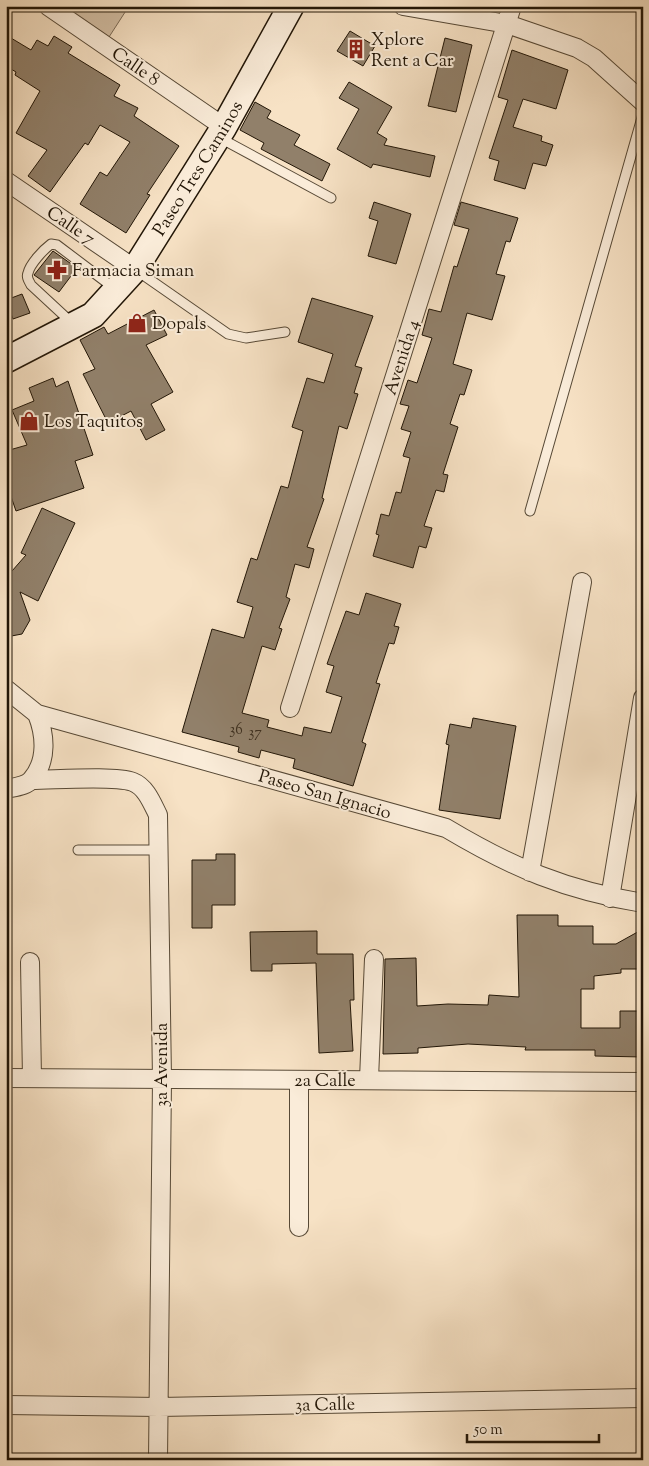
<svg xmlns="http://www.w3.org/2000/svg" width="649" height="1466" font-family="'Sorts Mill Goudy',serif">
  <style>
    .green { fill: #d3bfa5; stroke: #7a6a56 }
    .building { fill: #91806a; stroke: #221607 }
    .lines { fill: none; stroke-linecap: round; stroke-linejoin: round }
    .lane-casing { stroke: #574936; stroke-width: 11 }
    .street-casing { stroke: #574936; stroke-width: 20 }
    .secondary-casing { stroke: #221607; stroke-width: 28 }
    .lane { stroke: #faecd9; stroke-width: 9 }
    .street { stroke: #faecd9; stroke-width: 18 }
    .secondary { stroke: #faecd9; stroke-width: 25 }
    .labels { text-anchor: middle; stroke-width: 4; stroke-linejoin: round; paint-order: stroke }
    .number-label { font-size: 15px; fill: #3e3020 }
    .poi-label { font-size: 18px; fill: #221607; stroke: #faecd9; text-anchor: start }
    .street-label { font-size: 18px; fill: #221607; stroke: #faecd9 }
  </style>
  <rect width="100%" height="100%" fill="#f7e2c5"/>
  <filter id="stains"><feTurbulence type="fractalNoise" baseFrequency=".004" numOctaves="4"/><feColorMatrix values="0 0 0 0 .2 0 0 0 0 .09 0 0 0 0 .02 0 0 0 .5 -.17"/></filter>
  <radialGradient id="worn" r=".72"><stop offset=".6" stop-color="#630" stop-opacity="0"/><stop offset="1" stop-color="#630" stop-opacity=".3"/></radialGradient>
  <!-- green -->
  <path class="green" d="M63 6H129L109 37Z"/>
  <!-- building -->
  <path class="building" d="M350 31 375 46 363 66 337 51Z
    M6 35 31 50 37 40 48 46 54 36 72 47 68 53 120 85 114 96 138 108 134 116 179 146 147 194 150 195 126 233 80 204 100 172 107 176 130 142 100 125 88 145 85 143 50 192 28 176 47 150 16 133 40 91 15 75 16 72 6 66Z
    M445 38 472 45 456 112 428 106Z
    M512 50 568 70 556 109 523 99 513 127 542 136 541 141 553 145 546 166 533 163 525 189 494 180 499 161 489 158 508 100 498 97Z
    M349 82 392 107 377 133 387 139 384 145 435 156 430 177 373 164 371 168 337 149 359 109 339 98Z
    M255 102 271 111 267 118 300 135 294 145 330 164 322 181 261 149 264 143 240 130Z
    M374 202 411 214 396 264 368 256 378 221 369 218Z
    M461 202 518 218 510 242 506 241 496 274 505 276 492 320 467 313 453 364 472 370 464 395 460 394 450 424 458 427 443 474 448 475 444 492 436 490 424 526 432 528 426 548 419 546 413 568 373 556 379 535 376 534 381 514 389 516 396 492 401 493 410 458 403 456 411 432 401 429 409 406 400 404 408 380 417 383 432 338 422 335 429 309 441 312 454 266 457 267 469 229 454 225Z
    M53 251 77 268 59 292 34 275Z
    M22 294 30 313 13 319 6 300Z
    M312 298 373 316 355 366 362 368 354 393 358 394 347 429 339 426 322 498 324 499 307 547 314 549 309 568 295 564 286 597 290 599 279 628 282 629 275 650 262 646 242 713 269 720 267 727 302 736 304 727 331 733 342 697 326 692 334 666 327 664 346 611 359 615 366 593 401 604 394 626 399 627 394 644 389 643 376 683 380 684 362 742 366 744 353 786 293 768 295 759 261 750 259 758 238 752 239 747 182 732 212 629 244 638 253 607 237 602 251 558 257 560 281 486 288 488 303 431 292 427 307 378 324 383 333 354 298 342Z
    M154 310 167 335 146 345 173 392 151 404 165 430 146 440 131 411 108 423 83 374 95 369 80 340 104 327 108 334Z
    M53 378 56 387 68 381 93 455 75 461 84 488 16 511 6 482V451L27 445 12 410 34 401 29 388Z
    M42 508 75 523 38 601 20 592 30 620 22 634 6 637V560L12 571 26 555 21 553Z
    M473 718 516 726 500 819 439 810 449 745 446 744 450 724 471 728Z
    M216 854H235V905H212V928H192V860H216Z
    M517 915H558V926H593V944H616L643 929V969H621V973L594 976V989H581V1028H620V1011H643V1057L595 1056V1050H525L526 1047 468 1044 418 1048V1053L383 1054 385 959 416 958 417 1006 448 1004 488 1005 489 995 519 997Z
    M317 931V954H353L354 1000H350L353 1051 319 1053 316 963 272 964V971H251L250 932Z"/>
  <g class="lines">
    <defs>
      <path id="lane" d="M220 138 331 198
        M136 270 228 334 246 338 285 332
        M72 323 31 285C29 281 26 277 28 273 30 264 43 250 51 244L57 245 114 288
        M530 511 643 114
        M78 850H159"/>
      <path id="street" d="M48 6 224 127
        M403 6 507 24 577 48 594 58 643 102
        M6 181 135 269
        M6 689 37 714 446 828C513 868 565 890 643 903
        M290 708 512 6
        M32 780C54 780 115 775 133 782 146 787 152 803 158 815L162 1079 158 1460
        M6 789C15 787 27 786 32 779 48 760 45 734 37 714
        M530 872 582 582
        M610 898 643 698
        M30 962 32 1078
        M6 1078 643 1082
        M369 1079 374 959
        M299 1227V1080
        M6 1405 159 1407 643 1398"/>
      <g id="secondary">
        <path id="s1" d="M6 360 93 315 135 269 224 127 291 6"/>
      </g>
    </defs>
    <!-- lane casing -->
    <use href="#lane" class="lane-casing"/>
    <!-- street casing -->
    <use href="#street" class="street-casing"/>
    <!-- secondary casing -->
    <use href="#secondary" class="secondary-casing"/>
    <!-- lane -->
    <use href="#lane" class="lane"/>
    <!-- street -->
    <use href="#street" class="street"/>
    <!-- secondary -->
    <use href="#secondary" class="secondary"/>
  </g>
  <!-- icons -->
  <defs>
    <symbol id="building-bare" viewBox="-9 -9 18 18"><path d="M-4-6H4V6H1V3H-1V6H-4ZM-2.5-4.3h1.7v1.8h-1.7ZM.8-4.3h1.7v1.8H.8ZM-2.5-1h1.7V.8h-1.7ZM.8-1h1.7V.8H.8Z" fill="#8f2418" stroke="#faecd9" stroke-width="2.5" paint-order="stroke"/></symbol>
    <symbol id="pharmacy-bare" viewBox="-9 -9 18 18"><path d="M-2-6h4v4h4v4h-4v4h-4v-4h-4v-4h4Z" fill="#8f2418" stroke="#faecd9" stroke-width="2.5" paint-order="stroke"/></symbol>
    <symbol id="shop-bare" viewBox="-9 -9 18 18"><path d="M-5-2.5h2.3a2.7 3.5 0 0 1 5.4 0H5L5.5 6h-11ZM-1.5-2.5h3a1.5 2.3 0 0 0-3 0Z" fill="#8f2418" stroke="#faecd9" stroke-width="2.5" paint-order="stroke"/></symbol>
  </defs>
  <g fill-rule="evenodd">
    <use href="#building-bare" x="342" y="35" width="28" height="28"/>
    <use href="#pharmacy-bare" x="43" y="256" width="28" height="28"/>
    <use href="#shop-bare" x="123" y="309" width="28" height="28"/>
    <use href="#shop-bare" x="15" y="407" width="28" height="28"/>
  </g>
  <g class="labels">
    <!-- number labels -->
    <g class="number-label">
      <text x="236" y="734">36</text>
      <text x="255" y="737">37</text>
    </g>
    <!-- poi labels -->
    <g class="poi-label">
      <text x="371" y="45">Xplore<tspan x="371" dy="21">Rent a Car</tspan></text>
      <text x="72" y="276">Farmacia Siman</text>
      <text x="152" y="329">Dopals</text>
      <text x="44" y="427">Los Taquitos</text>
    </g>
    <!-- street labels -->
    <g class="street-label">
      <text transform="translate(136 66) rotate(34)" y="6">Calle 8</text>
      <text dy="6" stroke="none"><textPath href="#s1" startOffset="279">Paseo Tres Caminos</textPath></text>
      <text transform="translate(71 225) rotate(34)" y="6">Calle 7</text>
      <text transform="translate(401 357) rotate(-72)" y="6">Avenida 4</text>
      <text transform="translate(325 794) rotate(16)" y="6">Paseo San Ignacio</text>
      <text transform="translate(161 1065) rotate(-90)" y="6">3a Avenida</text>
      <text x="325" y="1086">2a Calle</text>
      <text transform="translate(325 1404) rotate(-1)" y="6">3a Calle</text>
    </g>
  </g>
  <!-- margin -->
  <rect width="649" height="1466" fill="none" stroke="#f7e2c5" stroke-width="25"/>
  <rect x="8" y="8" width="634" height="1451" fill="none" stroke="#221607" stroke-width="2.5"/>
  <rect x="12" y="12" width="624" height="1441" fill="none" stroke="#221607"/>
  <!-- scale -->
  <path d="M467 1434v8h132v-8" fill="none" stroke="#221607" stroke-width="2.5"/>
  <text x="474" y="1434" font-size="15" fill="#221607" stroke="#faecd9" stroke-width="4" paint-order="stroke">50 m</text>
  <rect width="100%" height="100%" filter="url(#stains)"/>
  <rect width="100%" height="100%" fill="url(#worn)"/>
</svg>
